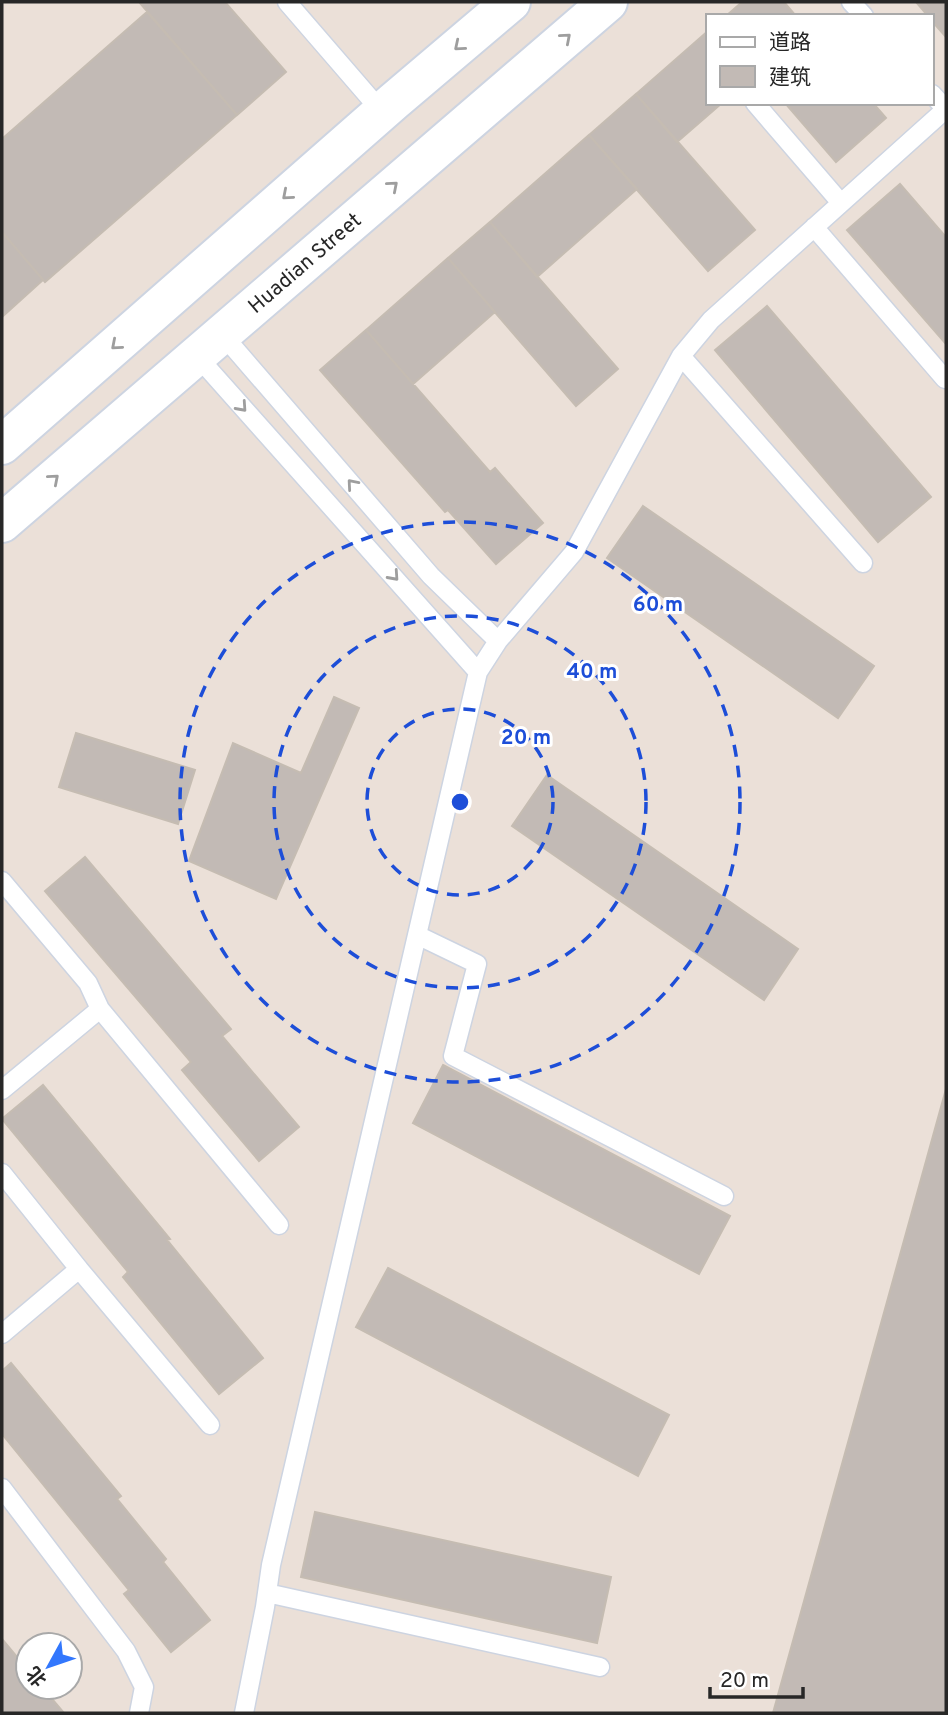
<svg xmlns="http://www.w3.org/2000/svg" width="948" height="1715" font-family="Overpass,'Noto Sans SC',sans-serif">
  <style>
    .building { fill: #c2bab5; stroke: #c5bcb2; stroke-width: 2 }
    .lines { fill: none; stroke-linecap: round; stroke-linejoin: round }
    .lane-casing { stroke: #cdd4e1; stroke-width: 21 }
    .secondary-casing { stroke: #cdd4e1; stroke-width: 42 }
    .lane { stroke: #fff; stroke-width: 18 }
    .secondary { stroke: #fff; stroke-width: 38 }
    .oneway { stroke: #9e9e9e }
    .ring { fill: none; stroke: #1d4ed8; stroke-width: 3.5; stroke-dasharray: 12 9 }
    .labels { text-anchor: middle; stroke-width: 6; stroke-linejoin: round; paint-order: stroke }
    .street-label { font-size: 21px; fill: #272727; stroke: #fff }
    .centre { fill: #1d4ed8; stroke: #fff; stroke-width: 3.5 }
    .ring-label { font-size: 21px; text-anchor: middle; font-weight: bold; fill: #1d4ed8; stroke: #fff; stroke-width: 6; stroke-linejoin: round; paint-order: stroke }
  </style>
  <rect width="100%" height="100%" fill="#ebe0d8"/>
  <!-- building -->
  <path class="building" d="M139 2H225L286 72 237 115Z
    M742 2H784L796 16H726Z
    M916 2H946V37L932 21V16H928Z
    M147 12 237 115 45 282 2 232V139Z
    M708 31V103H722L677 142 636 94Z
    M636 94 755 230 708 271 589 135Z
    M785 103H873L886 118 836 162Z
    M589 135 637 189 537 277 490 222Z
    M900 184 946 237V344L847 230Z
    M490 222 618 369 576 406 448 258Z
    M2 232 43 280 2 317Z
    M448 258 495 312 413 384 366 330Z
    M767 306 931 497 878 542 715 350Z
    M366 330 490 472 495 468 543 523 496 564 448 510 445 512 320 370Z
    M643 506 874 666 838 718 607 558Z
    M334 697 359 708 276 899 189 861 233 743 301 773Z
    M76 733 195 770 178 824 59 787Z
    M547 775 798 949 764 1000 512 826Z
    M85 857 231 1029 222 1036 299 1127 259 1161 182 1070 191 1062 45 891Z
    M443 1065 730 1216 699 1274 413 1123Z
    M43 1085 170 1239 167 1240 263 1358 219 1394 123 1277 128 1272 2 1119Z
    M946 1089V1713H773Z
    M388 1268 669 1415 638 1476 356 1327Z
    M11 1363 121 1496 117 1499 166 1559 163 1562 210 1620 171 1652 124 1594 129 1590 2 1434V1371Z
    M315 1512 611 1577 597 1643 301 1577Z
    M2 1639 28 1670V1687H42L64 1713H2Z"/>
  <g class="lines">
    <defs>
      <path id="lane" d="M287 2 382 112
        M851 2 864 16
        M932 94 946 109
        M755 103 841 203
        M814 227 945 379
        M222 334 431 576 498 641
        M197 356 478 672
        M681 356 863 563
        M2 881 88 983 100 1009
        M417 935 477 964 453 1056 724 1196
        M2 1090 100 1009 279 1225
        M2 1173 79 1269
        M2 1334 79 1269 210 1425
        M2 1488 126 1651 144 1687 139 1713
        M267 1593 600 1667
        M244 1713 265 1607 271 1565 478 672 498 641 574 552 681 356 711 320 946 109"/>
      <g id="secondary">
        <path d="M2 445 393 102 511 2"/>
        <path id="s1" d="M2 523 608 2"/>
      </g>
    </defs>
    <!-- lane casing -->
    <use href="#lane" class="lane-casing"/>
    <!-- secondary casing -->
    <use href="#secondary" class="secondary-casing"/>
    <!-- lane -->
    <use href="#lane" class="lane"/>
    <!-- secondary -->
    <use href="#secondary" class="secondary"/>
  </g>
  <!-- one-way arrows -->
  <defs><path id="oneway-chevron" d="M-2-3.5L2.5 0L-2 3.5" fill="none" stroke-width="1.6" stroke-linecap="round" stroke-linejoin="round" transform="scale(1.75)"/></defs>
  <g class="oneway">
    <use href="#oneway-chevron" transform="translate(566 38) rotate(-41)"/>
    <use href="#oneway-chevron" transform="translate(459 46) rotate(140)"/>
    <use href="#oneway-chevron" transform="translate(393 186) rotate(-41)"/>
    <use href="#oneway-chevron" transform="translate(287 195) rotate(139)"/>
    <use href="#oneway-chevron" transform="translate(116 345) rotate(139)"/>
    <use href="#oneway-chevron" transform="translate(242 407) rotate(48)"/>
    <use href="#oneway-chevron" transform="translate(54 479) rotate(-41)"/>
    <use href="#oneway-chevron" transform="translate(352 484) rotate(-131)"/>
    <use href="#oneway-chevron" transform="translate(394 576) rotate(48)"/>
  </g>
  <!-- distance rings -->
  <g class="ring">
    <circle cx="460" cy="802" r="93"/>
    <circle cx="460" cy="802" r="186"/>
    <circle cx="460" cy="802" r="280"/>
  </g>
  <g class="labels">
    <!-- street labels -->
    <g class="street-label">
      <text dy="7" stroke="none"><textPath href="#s1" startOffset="399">Huadian Street</textPath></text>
    </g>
  </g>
  <circle cx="460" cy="802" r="10" class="centre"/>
  <g class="ring-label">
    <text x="658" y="611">60 m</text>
    <text x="592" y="678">40 m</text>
    <text x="526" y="744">20 m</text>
  </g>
  <!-- border -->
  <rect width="948" height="1715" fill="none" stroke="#272727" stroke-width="7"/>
  <!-- legend -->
  <rect x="706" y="14" width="228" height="91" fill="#ffffff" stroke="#a9a9a9" stroke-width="2"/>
  <rect x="720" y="37" width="35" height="10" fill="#ffffff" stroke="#a9a9a9" stroke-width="2"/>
  <text x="769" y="49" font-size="21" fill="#272727">道路</text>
  <rect x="720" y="66" width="35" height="21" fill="#c2bab5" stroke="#a9a9a9" stroke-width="2"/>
  <text x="769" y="84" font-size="21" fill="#272727">建筑</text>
  <!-- north arrow -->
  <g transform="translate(49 1666) rotate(230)"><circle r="33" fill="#ffffff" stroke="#a9a9a9" stroke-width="2"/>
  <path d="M0-5L12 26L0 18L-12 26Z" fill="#3277fd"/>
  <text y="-10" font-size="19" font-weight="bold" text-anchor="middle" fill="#272727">北</text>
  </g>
  <!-- scale -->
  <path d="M710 1687v10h93v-10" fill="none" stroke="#272727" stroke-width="3.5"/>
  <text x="720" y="1687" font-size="21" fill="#272727" stroke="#ffffff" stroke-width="5" paint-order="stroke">20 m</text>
</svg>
